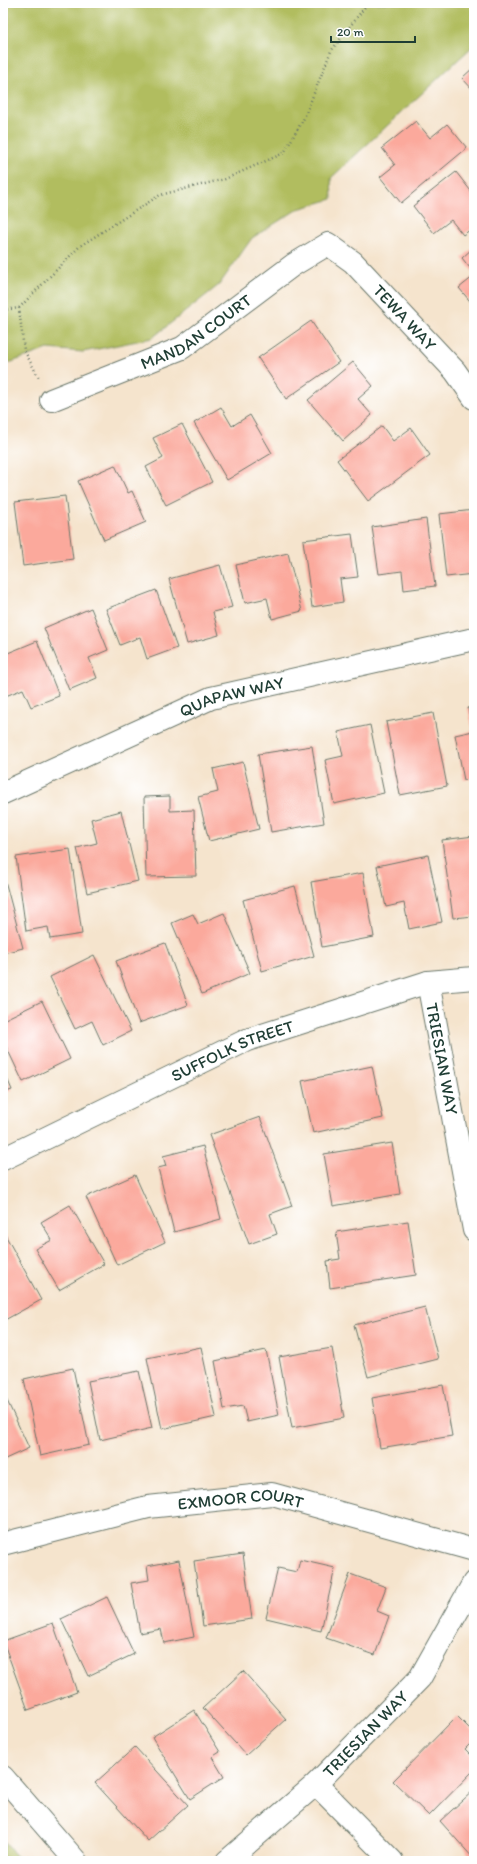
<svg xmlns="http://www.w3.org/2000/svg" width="477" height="1864" font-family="Itim,sans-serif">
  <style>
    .green { fill: #b1bd5f; stroke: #687d4a }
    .building { fill: #fba99c }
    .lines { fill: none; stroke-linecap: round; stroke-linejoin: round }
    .minor-casing { stroke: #6a776a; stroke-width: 24 }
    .path { stroke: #6a776a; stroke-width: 2.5; stroke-dasharray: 1 3; stroke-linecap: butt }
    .minor { stroke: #fff; stroke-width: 22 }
    .labels { text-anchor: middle; stroke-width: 3; stroke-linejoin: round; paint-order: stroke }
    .street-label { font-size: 17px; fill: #1f3d34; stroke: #fff }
  </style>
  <rect width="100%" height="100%" fill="#fff"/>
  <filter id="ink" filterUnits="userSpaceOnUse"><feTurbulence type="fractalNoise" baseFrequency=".025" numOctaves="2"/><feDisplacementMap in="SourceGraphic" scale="8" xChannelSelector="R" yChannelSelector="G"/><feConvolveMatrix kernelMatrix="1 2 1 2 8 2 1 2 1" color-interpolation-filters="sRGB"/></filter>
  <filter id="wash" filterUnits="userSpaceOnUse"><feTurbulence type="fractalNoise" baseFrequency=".012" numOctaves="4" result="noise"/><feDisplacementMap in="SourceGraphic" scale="16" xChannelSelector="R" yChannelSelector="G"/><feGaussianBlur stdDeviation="0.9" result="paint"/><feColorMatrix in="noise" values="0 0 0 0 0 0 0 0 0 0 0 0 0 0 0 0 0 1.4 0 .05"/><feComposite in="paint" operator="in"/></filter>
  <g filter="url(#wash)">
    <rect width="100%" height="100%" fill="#f5e4cd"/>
    <!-- green -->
    <path class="green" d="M3 3H474V45L331 178 332 199 298 209 252 238 219 285 152 338 83 352 48 349 3 365Z
      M3 1841 21 1861H3Z"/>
    <g id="blocks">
      <!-- building -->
      <path class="building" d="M474 67V91L462 78Z
        M416 121 430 138 447 124 467 148 401 203 380 177 395 165 382 148Z
        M456 172 474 195V227L463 235 451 220 434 233 413 206Z
        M474 247V273L462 258Z
        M474 276V306L459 288Z
        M311 321 339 362 286 399 258 358Z
        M353 362 373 386 358 399 372 415 343 441 308 400Z
        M221 407 232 426 250 415 272 453 227 480 194 423Z
        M182 424 212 482 166 505 146 467 163 458 153 438Z
        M382 426 393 441 411 428 430 455 368 501 337 460Z
        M115 465 128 493 132 491 146 522 104 540 78 481Z
        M65 496 73 559 23 566 15 502Z
        M474 510V574L446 577 439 514Z
        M426 519 435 586 404 590 402 571 379 574 372 527Z
        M352 534 358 577 340 579 343 602 312 607 303 540Z
        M288 553 302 611 272 619 267 598 245 603 236 565Z
        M220 565 232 607 213 612 219 635 187 644 169 579Z
        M156 590 177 648 147 659 140 637 120 645 106 609Z
        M91 608 108 650 89 658 97 678 69 690 44 628Z
        M37 641 59 696 31 707 23 689 3 697V655Z
        M474 706V778L464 780 455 735 473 731 468 708Z
        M433 713 447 786 400 795 386 722Z
        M370 725 384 793 334 804 325 760 343 756 338 732Z
        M312 746 324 823 271 832 258 754Z
        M243 762 259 829 209 841 198 797 218 792 213 769Z
        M170 796V811L194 810 196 876 146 877 144 797Z
        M121 811 138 881 87 893 77 848 97 843 91 819Z
        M474 836V916L453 918 442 840Z
        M70 849 82 934 50 939 48 927 26 931 16 857Z
        M428 855 442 922 409 929 404 903 386 907 377 866Z
        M3 873 23 948 3 953Z
        M363 873 374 937 322 947 311 882Z
        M295 886 314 956 262 971 243 900Z
        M224 913 250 973 202 994 172 923 193 914 198 924Z
        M165 943 188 1005 139 1023 116 961Z
        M94 955 131 1031 103 1045 92 1021 75 1029 50 977Z
        M42 1001 70 1059 23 1082 3 1040V1020Z
        M372 1066 383 1118 313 1133 302 1081Z
        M3 1069 12 1090 3 1093Z
        M260 1117 292 1206 270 1214 277 1234 249 1244 209 1135Z
        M392 1143 400 1194 333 1206 324 1154Z
        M203 1146 221 1219 174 1232 158 1168 166 1166 163 1156Z
        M135 1175 165 1242 117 1265 86 1197Z
        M70 1205 104 1264 59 1290 35 1249 52 1240 41 1222Z
        M408 1221 416 1275 330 1288 327 1261 340 1259 336 1232Z
        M3 1231 41 1300 3 1321Z
        M425 1307 438 1359 368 1377 354 1325Z
        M201 1347 216 1417 162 1429 147 1358Z
        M332 1348 344 1418 292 1428 279 1357Z
        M266 1350 279 1415 247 1422 243 1406 224 1409 215 1361Z
        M73 1368 89 1445 40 1456 24 1379Z
        M139 1371 152 1428 100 1440 88 1381Z
        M443 1385 452 1436 380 1448 372 1398Z
        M3 1392 29 1448 3 1460Z
        M243 1554 252 1619 203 1626 194 1561Z
        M179 1560 194 1637 164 1643 161 1629 140 1633 131 1583 149 1580 147 1566Z
        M300 1560 335 1568 321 1631 266 1618 278 1568 297 1572Z
        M350 1574 386 1587 377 1611 389 1616 375 1655 326 1638Z
        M107 1597 134 1654 88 1676 61 1619Z
        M53 1623 77 1692 28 1710 3 1641Z
        M243 1671 286 1719 246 1755 203 1708Z
        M194 1710 220 1752 212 1757 224 1777 190 1799 152 1737Z
        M457 1716 474 1733V1740L465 1749 474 1758V1770L429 1816 393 1781Z
        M135 1747 188 1805 148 1841 95 1783Z
        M474 1790V1859L440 1821Z"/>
    </g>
  </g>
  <g filter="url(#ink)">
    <use href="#blocks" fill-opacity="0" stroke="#6a776a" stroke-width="1"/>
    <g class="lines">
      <defs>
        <g id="minor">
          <path id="s1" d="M51 400 182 348 293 265 328 244 353 262 455 371 474 398"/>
          <path id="s2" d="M3 793 211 698 474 639"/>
          <path id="s3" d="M428 982 474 1230"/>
          <path id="s4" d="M3 1159 247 1040 428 982 474 978"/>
          <path id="s5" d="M6 1543 148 1507 272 1494 474 1550"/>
          <path d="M3 1777 76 1861"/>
          <path d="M316 1784 392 1861"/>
          <path id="s6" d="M227 1861 316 1784 420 1678 474 1582"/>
        </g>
      </defs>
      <!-- minor casing -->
      <use href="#minor" class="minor-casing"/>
      <!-- path -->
      <path class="path" d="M19 308 80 246 160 195 225 179 284 153 304 118 331 51 368 3
        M3 310 19 308 24 350 39 378"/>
      <!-- minor -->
      <use href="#minor" class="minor"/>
    </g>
  </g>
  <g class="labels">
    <!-- street labels -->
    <g class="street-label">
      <text dy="6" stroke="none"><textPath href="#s1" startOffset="427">TEWA WAY</textPath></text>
      <text dy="6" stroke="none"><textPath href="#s1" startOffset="161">MANDAN COURT</textPath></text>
      <text dy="6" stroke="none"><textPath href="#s2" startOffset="249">QUAPAW WAY</textPath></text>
      <text dy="6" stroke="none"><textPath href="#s4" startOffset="254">SUFFOLK STREET</textPath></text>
      <text dy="6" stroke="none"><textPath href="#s3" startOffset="78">TRIESIAN WAY</textPath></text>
      <text dy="6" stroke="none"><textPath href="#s5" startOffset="240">EXMOOR COURT</textPath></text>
      <text dy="6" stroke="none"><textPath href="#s6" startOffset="188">TRIESIAN WAY</textPath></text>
    </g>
  </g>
  <!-- margin -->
  <rect width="477" height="1864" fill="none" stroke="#fff" stroke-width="16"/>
  <!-- scale -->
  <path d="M331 36v6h84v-6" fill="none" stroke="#1f3d34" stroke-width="2"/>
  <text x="337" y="36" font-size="12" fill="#1f3d34" stroke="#ffffff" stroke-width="3" paint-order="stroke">20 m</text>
</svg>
